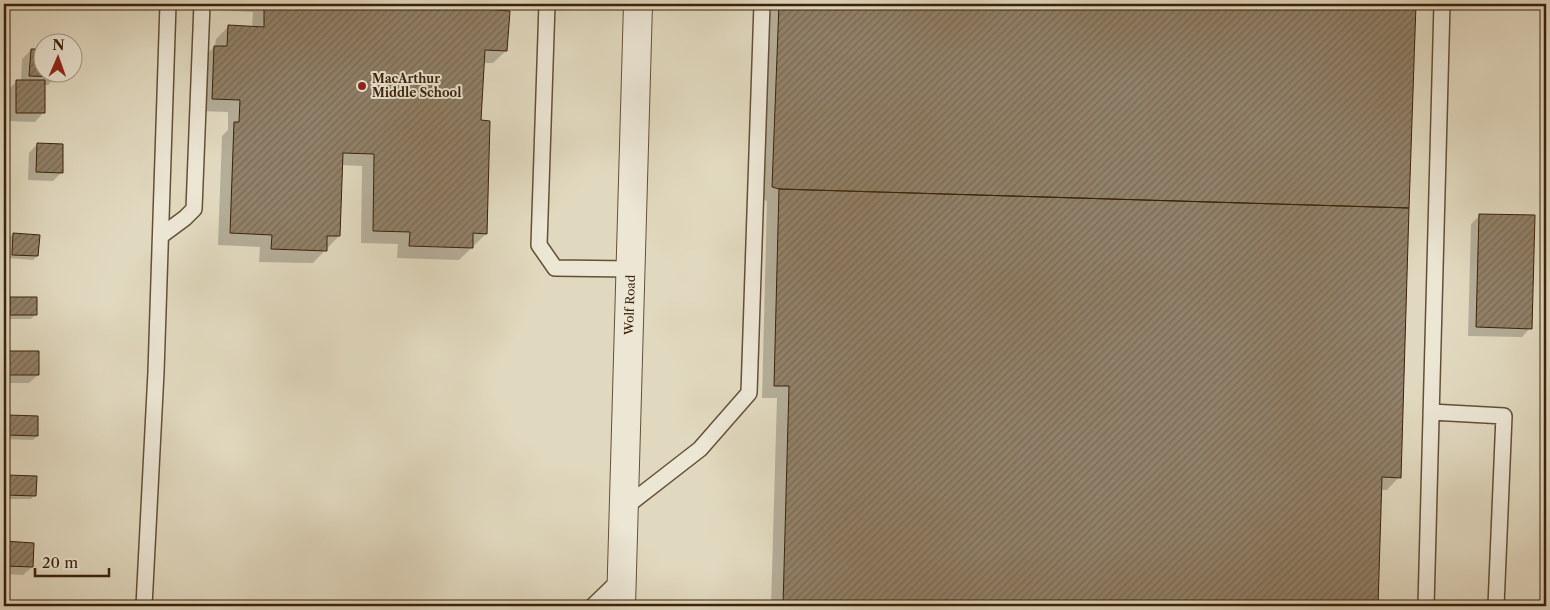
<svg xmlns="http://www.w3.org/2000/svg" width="1550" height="610" font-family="'Libre Caslon Text',serif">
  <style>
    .shadow { fill: #0003 }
    .building { fill: url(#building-hatch); stroke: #3b2209 }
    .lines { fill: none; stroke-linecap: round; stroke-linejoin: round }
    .lane-casing { stroke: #645036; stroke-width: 18 }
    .street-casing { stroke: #645036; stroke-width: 30 }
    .lane { stroke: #ece6d5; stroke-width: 15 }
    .street { stroke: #ece6d5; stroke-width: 28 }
    .poi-dot { fill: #8f2418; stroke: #ece6d5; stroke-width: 2 }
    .labels { text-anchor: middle; stroke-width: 4; stroke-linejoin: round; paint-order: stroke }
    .poi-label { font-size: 12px; font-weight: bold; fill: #3b2209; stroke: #ece6d5; text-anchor: start }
    .street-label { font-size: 12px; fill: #3b2209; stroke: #ece6d5 }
  </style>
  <defs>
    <pattern id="building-hatch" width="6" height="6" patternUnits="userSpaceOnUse" patternTransform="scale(1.25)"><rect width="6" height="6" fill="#918168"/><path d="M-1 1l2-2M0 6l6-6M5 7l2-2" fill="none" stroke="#786954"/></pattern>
  </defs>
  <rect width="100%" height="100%" fill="#e1d9bf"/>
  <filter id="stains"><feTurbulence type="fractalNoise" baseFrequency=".004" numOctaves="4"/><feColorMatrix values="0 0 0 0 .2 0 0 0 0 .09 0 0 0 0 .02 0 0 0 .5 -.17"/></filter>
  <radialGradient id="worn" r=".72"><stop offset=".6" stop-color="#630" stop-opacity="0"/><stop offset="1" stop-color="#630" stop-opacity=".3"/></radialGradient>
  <!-- shadow -->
  <path class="shadow" d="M218 4H485L484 11 506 51 493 63H483L480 122 486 234 459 260 397 258 398 244 361 243 362 166 342 165 339 236 313 263 259 262 260 247 218 245 222 136 228 130V112L200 111 202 59 215 46 216 39 228 27 252 28 253 12 218 10Z
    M767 4H1415L1399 477 1387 490H1381L1377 606H771L777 398H762L767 201 760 199Z
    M31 50H42V72L56 76 48 85H44L43 113 35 122 8 121V90L17 81H21L22 59Z
    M37 144 62 172 53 181 28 180 29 153Z
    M1480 215 1530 328 1522 337 1468 336 1471 224Z
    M13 234 37 256 33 260 8 258 9 238Z
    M10 298 35 315 31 319H6V302Z
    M10 352 38 375 29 383H4V358Z
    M8 417 37 436 33 440 4 439V421Z
    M7 476 35 495 31 499H4V479Z
    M4 542 33 544 32 567 23 575 4 574Z"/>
  <!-- building -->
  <path class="building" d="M264 4H486V9L510 11 507 51 485 50 481 120 490 121 487 234 473 233V248L409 246 410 232 373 231 374 154 343 153 340 236H327V251L271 249 272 235 230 233 234 122H239L240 100 212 99 214 46H227L228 25 264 27Z
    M779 4H1416L1409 208 779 189 772 187Z
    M31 49H42V72H58V77L29 76Z
    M16 80H45V113H16Z
    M37 143 63 144V173L36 172Z
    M779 189 1409 208 1401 478 1382 477 1378 606H783L789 386H774Z
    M1479 214 1535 215 1532 329 1476 327Z
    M13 233 40 235 38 256 12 255Z
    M10 297H37V315H10Z
    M9 351H39V375H9Z
    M8 415 38 416V436L7 435Z
    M6 475 37 476 36 496 5 495Z
    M4 541 34 543 33 567 4 566Z"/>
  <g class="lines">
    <defs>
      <path id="lane" d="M547 4 539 245 555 268 631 269
        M162 235 185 218 194 209 202 4
        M1431 412 1504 416 1496 606
        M624 508 700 449 749 393 762 4
        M144 606 156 372 168 4
        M593 606 621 579
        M1426 606 1442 4"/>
      <path id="street" d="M621 606 638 4"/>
    </defs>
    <!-- lane casing -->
    <use href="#lane" class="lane-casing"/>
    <!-- street casing -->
    <use href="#street" class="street-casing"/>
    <!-- lane -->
    <use href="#lane" class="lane"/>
    <!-- street -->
    <use href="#street" class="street"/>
  </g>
  <!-- markers -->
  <circle class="poi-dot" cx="362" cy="86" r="5"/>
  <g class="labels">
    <!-- poi labels -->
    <g class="poi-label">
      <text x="372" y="83">MacArthur<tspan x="372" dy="14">Middle School</tspan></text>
    </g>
    <!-- street labels -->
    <g class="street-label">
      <text transform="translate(630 305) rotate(-88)" y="4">Wolf Road</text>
    </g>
  </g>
  <!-- margin -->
  <rect width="1550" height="610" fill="none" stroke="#e1d9bf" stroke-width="20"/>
  <rect x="5" y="5" width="1540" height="600" fill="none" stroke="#3b2209" stroke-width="2.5"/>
  <rect x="10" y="10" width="1530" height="590" fill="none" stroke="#3b2209"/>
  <!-- north arrow -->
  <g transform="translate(58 58) rotate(2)"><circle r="24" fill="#ece6d5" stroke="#a59883"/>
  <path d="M0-4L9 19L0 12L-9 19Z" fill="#8f2418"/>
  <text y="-8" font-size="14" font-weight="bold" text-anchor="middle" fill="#3b2209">N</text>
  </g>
  <!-- scale -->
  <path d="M35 568v8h74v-8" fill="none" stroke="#3b2209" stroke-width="2.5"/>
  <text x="42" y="568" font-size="15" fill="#3b2209" stroke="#ece6d5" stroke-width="4" paint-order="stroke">20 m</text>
  <rect width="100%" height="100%" filter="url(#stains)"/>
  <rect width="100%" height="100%" fill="url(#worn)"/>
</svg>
